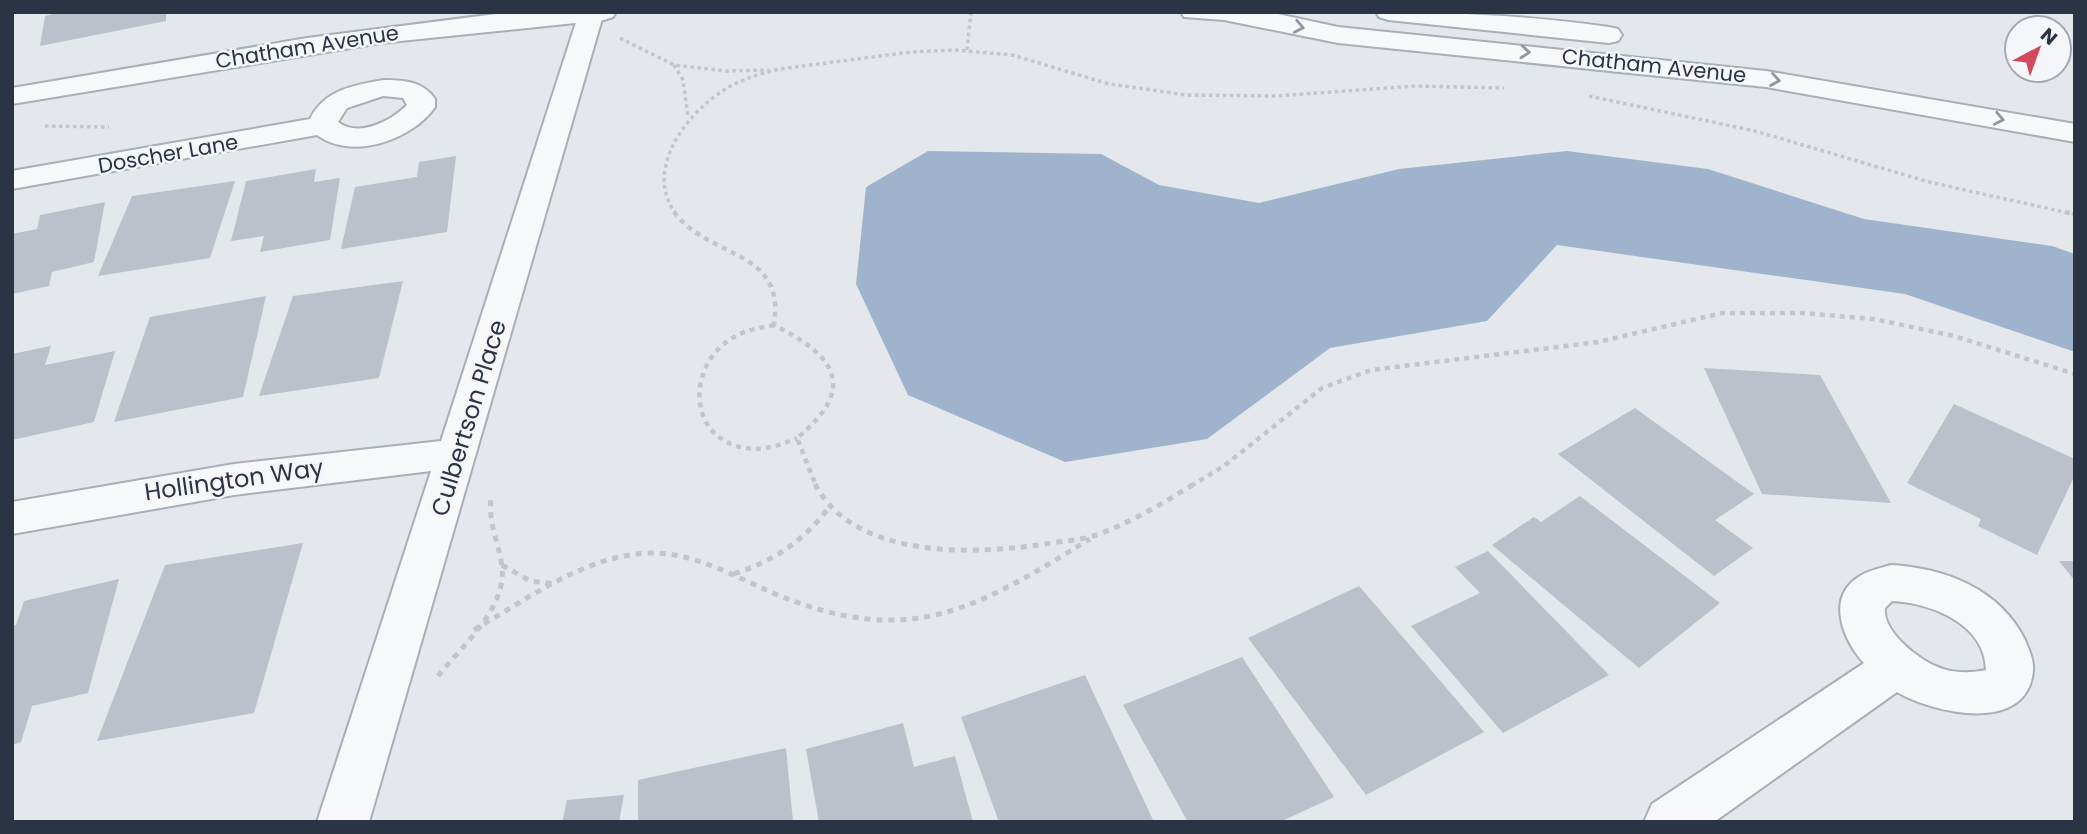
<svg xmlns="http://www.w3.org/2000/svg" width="2087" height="834" font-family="Poppins,sans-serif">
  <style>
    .water { fill: #9fb4cc }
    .building { fill: #bbc0ca }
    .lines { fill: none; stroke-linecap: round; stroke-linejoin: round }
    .minor-casing { stroke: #a9aeb7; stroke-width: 4 }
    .tertiary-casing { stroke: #a9aeb7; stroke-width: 4 }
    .path-far2 { stroke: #c2c5cb; stroke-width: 3.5; stroke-dasharray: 3.5 3.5; stroke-linecap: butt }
    .path-far1 { stroke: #c2c5cb; stroke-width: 4.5; stroke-dasharray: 5 5; stroke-linecap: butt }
    .path { stroke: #c2c5cb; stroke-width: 5; stroke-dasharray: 6 6; stroke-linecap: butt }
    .minor { fill: #f7f8fa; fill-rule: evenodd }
    .tertiary { fill: #f7f8fa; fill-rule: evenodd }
    .oneway { stroke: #9196a0 }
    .labels { text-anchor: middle; stroke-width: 5; stroke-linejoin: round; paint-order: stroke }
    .far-street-label { font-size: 21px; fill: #2b3445; stroke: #f4f6f9 }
    .street-label { font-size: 24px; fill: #2b3445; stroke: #f4f6f9 }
  </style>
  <rect width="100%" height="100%" fill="#e4e7ec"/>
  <!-- water -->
  <path class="water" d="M928 151 1101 154 1159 185 1259 203 1399 169 1567 151 1708 169 1864 219 2052 246 2075 254V352L1905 294 1557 245 1487 321 1330 348 1207 439 1065 462 908 395 856 284 866 187Z"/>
  <!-- building -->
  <path class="building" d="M62 12H166V21L40 46 45 16Z
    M456 156 447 232 341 249 355 187 417 177 419 162Z
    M316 169 314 182 340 178 330 240 260 252 264 236 231 241 246 181Z
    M235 181 210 258 98 276 132 196Z
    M105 202 94 262 52 272 49 286 12 294V234L37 229 40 215Z
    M403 281 379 378 259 396 293 296Z
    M266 296 243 397 114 422 150 317Z
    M51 346 45 365 115 351 94 422 12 440V354Z
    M1704 368 1820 375 1891 503 1762 494Z
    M1954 404 2075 459V475L2037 555 1978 526 1981 519 1907 483Z
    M1635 408 1754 494 1715 520 1753 548 1714 576 1558 454Z
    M1580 496 1720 603 1639 668 1492 545 1534 517 1541 522Z
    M303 543 254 713 97 741 165 565Z
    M1488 551 1609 675 1503 733 1411 626 1480 593 1455 567Z
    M2059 561H2075V581Z
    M119 579 88 693 32 706 21 742 12 745V626L16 625 24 601Z
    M1359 586 1484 732 1366 795 1248 638Z
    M1242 657 1334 797 1280 822H1188L1123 705Z
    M1085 675 1154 822H999L961 717Z
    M903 723 914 767 955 756 973 822H819L806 749Z
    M786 748 793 822H638V780Z
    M624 795 619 822H562L567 800Z"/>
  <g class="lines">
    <defs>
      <path id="minor" d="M604 12 369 822H317L431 471 234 495 12 534V502L234 464 441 441 579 13Z
        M383 80C403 80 423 81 435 99V107C412 140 352 161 317 135L12 189V171L310 119C324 90 354 85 383 80ZM383 96 403 98 407 105C391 121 359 138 338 122L347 108Z
        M1891 565C1945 568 2000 589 2025 640 2029 650 2034 660 2033 671 2027 735 1933 713 1897 692L1714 822H1644L1652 804 1864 663C1843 640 1825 597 1860 576 1869 570 1881 568 1891 565ZM1892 601C1930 603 1985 623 1986 670 1972 673 1956 673 1943 669 1921 662 1882 632 1885 608Z"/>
      <path id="tertiary" d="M511 12H616L613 17 604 20 381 43 12 104V88L307 38Z
        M1181 12H1269L1338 27 1766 71 2075 124V142L1766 87 1338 43 1224 20 1184 17Z
        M1376 12C1455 12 1531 16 1609 27L1618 29 1622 35 1618 41 1609 43 1388 20 1379 17Z"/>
    </defs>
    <!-- minor casing -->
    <use href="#minor" class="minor-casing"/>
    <!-- tertiary casing -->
    <use href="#tertiary" class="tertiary-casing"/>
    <!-- path-far2 -->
    <path class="path-far2" d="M620 38 674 65 726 71 769 70
      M967 50 971 12
      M674 65 683 80 688 117
      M1589 96 1755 131 1929 182 2073 214
      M45 126 109 127
      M676 214C643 170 686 114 724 90 741 79 760 74 780 69L911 52 955 50 1012 55 1109 84 1186 95 1276 96 1416 86 1504 88"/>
    <!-- path-far1 -->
    <path class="path-far1" d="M674 212C710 260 786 248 774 325 836 356 858 388 797 438L816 486
      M2065 212 2075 214
      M774 325C762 328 749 329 738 335 686 360 685 438 745 448 763 451 781 445 797 438
      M1191 486 1224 466 1322 388 1371 370 1598 342 1722 313H1802L1874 319 1954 336 2075 374"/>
    <!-- path -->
    <path class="path" d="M815 484C855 561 979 555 1051 543 1065 541 1080 540 1093 536 1125 526 1165 502 1194 484
      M502 565 530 581 556 584
      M734 574C775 560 804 541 830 506
      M474 630C527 599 589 553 653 553 695 553 736 577 773 593 909 650 974 610 1090 539
      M438 676C461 647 507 608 502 567 499 542 488 524 491 498"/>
    <!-- minor -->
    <use href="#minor" class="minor"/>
    <!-- tertiary -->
    <use href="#tertiary" class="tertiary"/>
  </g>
  <!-- one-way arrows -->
  <defs><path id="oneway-chevron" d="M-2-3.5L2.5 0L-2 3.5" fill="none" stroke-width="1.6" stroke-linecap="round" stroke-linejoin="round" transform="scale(1.75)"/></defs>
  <g class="oneway">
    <use href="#oneway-chevron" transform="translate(1299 27) rotate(11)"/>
    <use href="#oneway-chevron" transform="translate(1525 52) rotate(5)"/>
    <use href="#oneway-chevron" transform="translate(1775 80) rotate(9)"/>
    <use href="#oneway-chevron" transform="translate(1999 119) rotate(11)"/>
  </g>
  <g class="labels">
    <!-- far-street labels -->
    <g class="far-street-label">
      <text transform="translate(307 47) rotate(-9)" y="7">Chatham Avenue</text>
      <text transform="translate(1654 66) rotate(6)" y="7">Chatham Avenue</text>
      <text transform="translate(168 154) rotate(-10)" y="7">Doscher Lane</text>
    </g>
    <!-- street labels -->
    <g class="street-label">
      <text transform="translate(469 418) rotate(-73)" y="8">Culbertson Place</text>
      <text transform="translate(234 480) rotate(-8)" y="8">Hollington Way</text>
    </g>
  </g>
  <!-- border -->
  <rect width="2087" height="834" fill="none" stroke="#2b3445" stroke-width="28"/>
  <!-- north arrow -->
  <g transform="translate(2038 49) rotate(41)"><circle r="33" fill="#f4f6f9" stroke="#a4a8b1" stroke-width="2"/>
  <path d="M0-5L12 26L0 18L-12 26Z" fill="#d1495b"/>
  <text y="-10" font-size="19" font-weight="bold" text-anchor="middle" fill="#2b3445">N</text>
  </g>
</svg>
